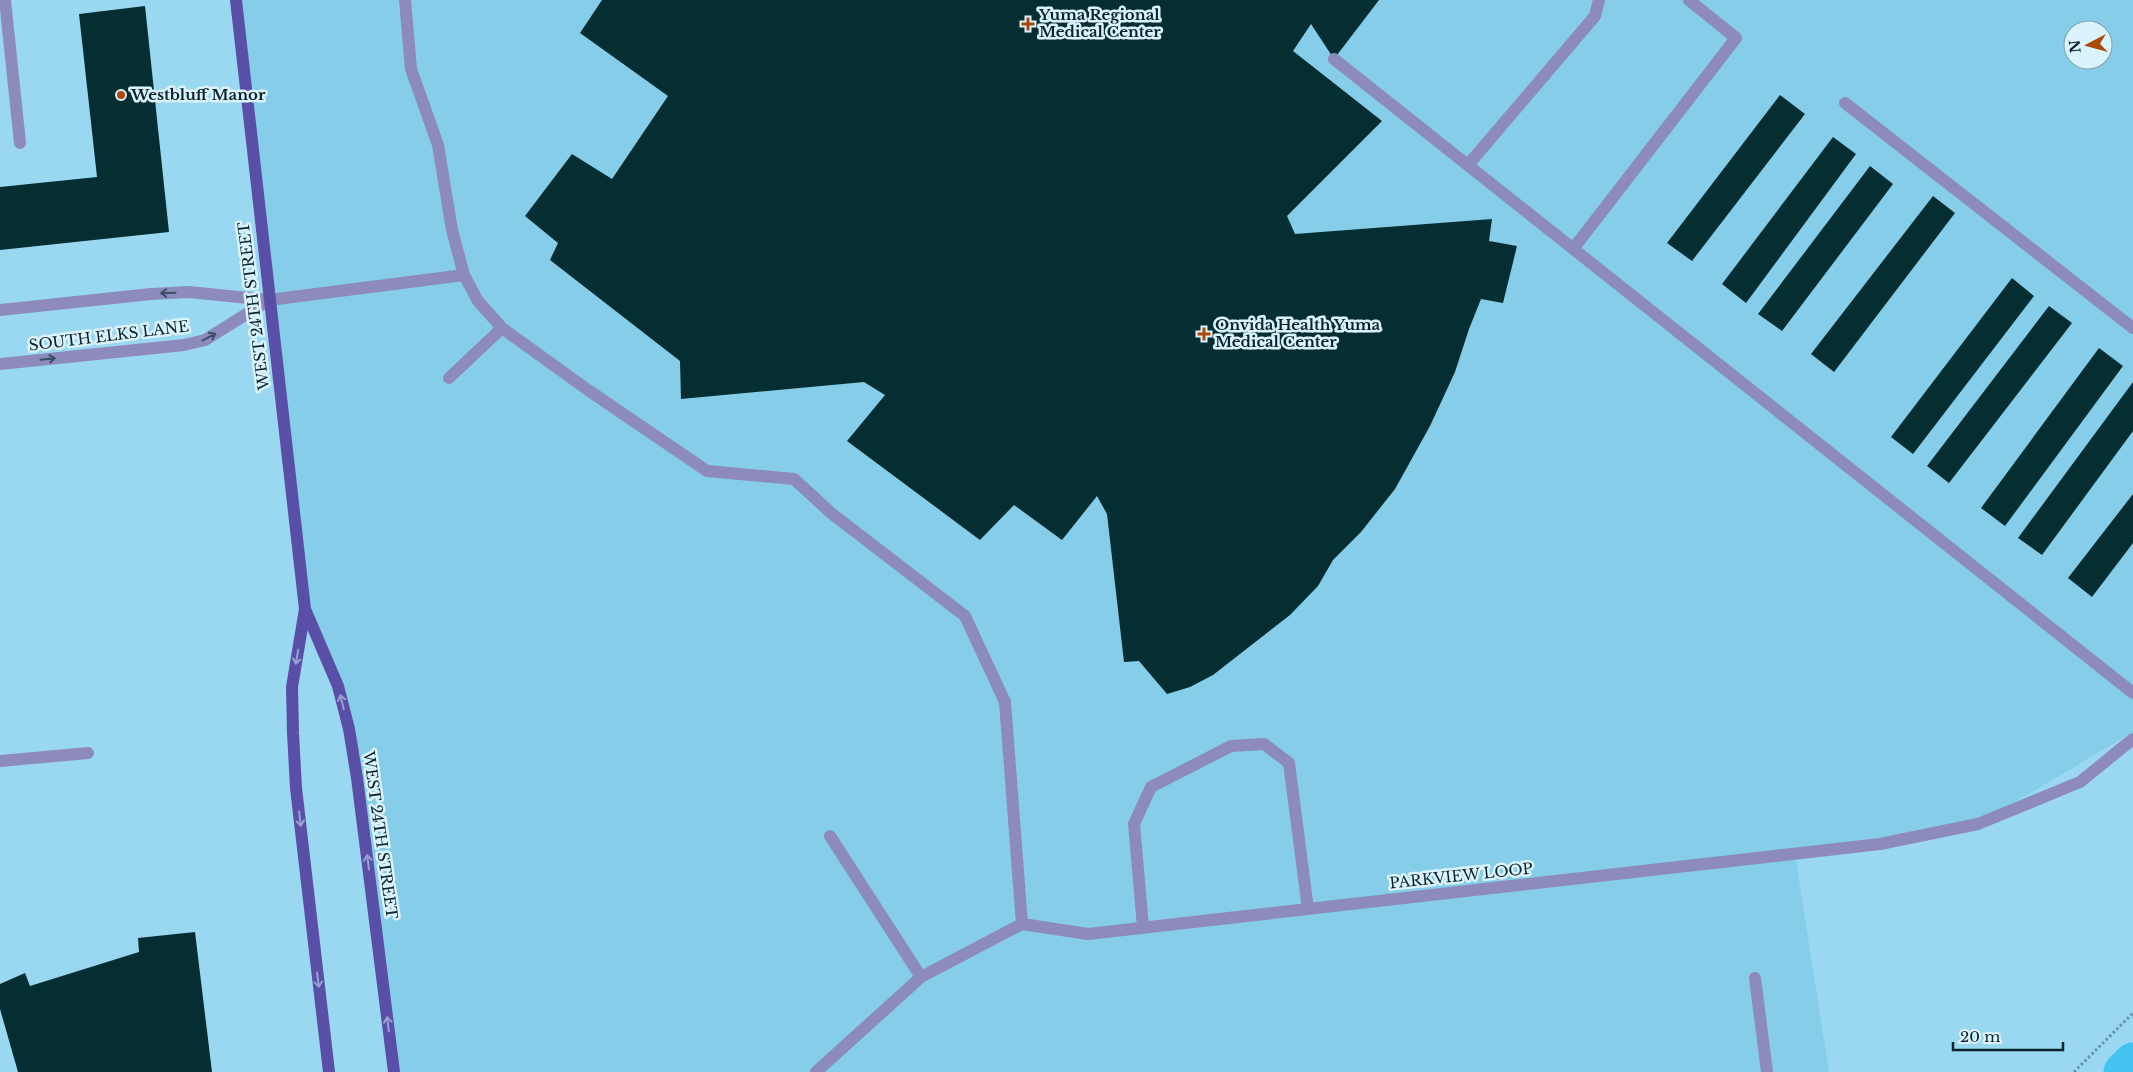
<svg xmlns="http://www.w3.org/2000/svg" width="2133" height="1072" font-family="'Libre Baskerville',serif">
  <style>
    .built { fill: #85cde9; fill-rule: evenodd }
    .lines { fill: none; stroke-linecap: round; stroke-linejoin: round }
    .canal { stroke: #43c3f0; stroke-width: 39 }
    .building { fill: #052e33 }
    .path { stroke: #6494a8; stroke-width: 3; stroke-dasharray: 2.5 2.5; stroke-linecap: butt }
    .minor { stroke: #8c8bbb; stroke-width: 12 }
    .major { stroke: #5a4fa6; stroke-width: 12 }
    .oneway { stroke: #3d4d66 }
    .oneway2 { stroke: #9aa1d2 }
    .poi-dot { fill: #ab4909; stroke: #dbf3fd; stroke-width: 2 }
    .labels { text-anchor: middle; stroke-width: 5; stroke-linejoin: round; paint-order: stroke }
    .poi-label { font-size: 15px; font-weight: bold; fill: #09232d; stroke: #dbf3fd; text-anchor: start }
    .street-label { font-size: 15px; fill: #09232d; stroke: #dbf3fd }
  </style>
  <rect width="100%" height="100%" fill="#9ad8f2"/>
  <!-- built -->
  <path class="built" d="M237 0H2133V732L1978 824 1795 854 1829 1072H389L349 729 305 609ZM2073 30H2103V60H2073Z"/>
  <g class="lines">
    <!-- canal -->
    <path class="canal" d="M2123 1072 2133 1062"/>
  </g>
  <!-- building -->
  <path class="building" d="M602 0H1379L1334 59 1311 24 1293 51 1382 121 1287 216 1295 234 1492 219 1489 241 1517 246 1503 303 1481 299 1469 329 1455 372 1430 426 1395 489 1361 532 1333 560 1318 586 1290 615 1213 675 1190 687 1167 694 1139 661 1124 662 1107 514 1097 496 1062 540 1014 505 980 540 847 441 885 395 864 382 681 399 680 361 550 260 558 243 525 216 572 154 612 179 668 96 580 33Z
    M145 6 169 232 0 250V187L97 177 79 14Z
    M1780 95 1805 114 1692 261 1667 243Z
    M1833 137 1856 154 1746 303 1722 284Z
    M1870 166 1893 184 1782 331 1758 314Z
    M1933 196 1955 213 1834 372 1811 354Z
    M2012 278 2034 296 1913 454 1891 437Z
    M2049 306 2072 323 1949 483 1927 466Z
    M2099 348 2123 366 2005 526 1981 508Z
    M2133 382V431L2042 555 2018 538Z
    M2133 494V543L2092 597 2068 578Z
    M195 932 212 1072H18L0 1009V984L25 973 30 986 139 952 138 938Z"/>
  <g class="lines">
    <!-- path -->
    <path class="path" d="M2074 1072 2133 1013"/>
    <!-- minor -->
    <path class="minor" d="M5 0 20 143
      M405 0 411 69 438 145 452 230 464 275 478 301 502 328 588 390 707 471 794 479 831 513 965 616 1005 702 1022 924
      M1334 59 2133 693
      M1845 103 2133 328
      M1468 165 1595 16 1599 0
      M1573 249 1736 38 1689 0
      M0 310 151 294 189 292 269 300 464 275
      M0 364 184 345 205 340 269 300
      M449 378 502 328
      M0 761 88 753
      M830 836 921 977
      M1143 927 1134 824 1151 787 1231 746 1264 744 1289 763 1308 909
      M1755 978 1767 1072
      M816 1072 921 977 1022 924 1088 934 1880 844 1978 824 2080 782 2133 739"/>
    <!-- major -->
    <path class="major" d="M236 0 305 609 338 686 349 729 357 778 394 1072
      M305 609 292 687 293 733 296 788 329 1072"/>
  </g>
  <!-- one-way arrows -->
  <defs><path id="oneway-shaft" d="M-6 0H5M1.5-3L5.5 0L1.5 3" fill="none" stroke-width="1.6" stroke-linecap="round" stroke-linejoin="round" transform="scale(1.25)"/></defs>
  <g class="oneway">
    <use href="#oneway-shaft" transform="translate(168 293) rotate(178)"/>
    <use href="#oneway-shaft" transform="translate(209 337) rotate(-28)"/>
    <use href="#oneway-shaft" transform="translate(48 359) rotate(-6)"/>
  </g>
  <g class="oneway2">
    <use href="#oneway-shaft" transform="translate(297 657) rotate(100)"/>
    <use href="#oneway-shaft" transform="translate(342 702) rotate(-104)"/>
    <use href="#oneway-shaft" transform="translate(300 819) rotate(83)"/>
    <use href="#oneway-shaft" transform="translate(368 862) rotate(-97)"/>
    <use href="#oneway-shaft" transform="translate(318 980) rotate(83)"/>
    <use href="#oneway-shaft" transform="translate(388 1024) rotate(-97)"/>
  </g>
  <!-- markers -->
  <g class="poi-dot">
    <path d="M1025.5 16.5h5v5h5v5h-5v5h-5v-5h-5v-5h5z"/>
    <circle cx="121" cy="95" r="5"/>
    <path d="M1201.5 326.5h5v5h5v5h-5v5h-5v-5h-5v-5h5z"/>
  </g>
  <g class="labels">
    <!-- poi labels -->
    <g class="poi-label">
      <text x="1039" y="20">Yuma Regional<tspan x="1039" dy="17">Medical Center</tspan></text>
      <text x="131" y="100">Westbluff Manor</text>
      <text x="1215" y="330">Onvida Health Yuma<tspan x="1215" dy="17">Medical Center</tspan></text>
    </g>
    <!-- street labels -->
    <g class="street-label">
      <text transform="translate(254 306) rotate(-97)" y="5">WEST 24TH STREET</text>
      <text transform="translate(109 336) rotate(-7)" y="5">SOUTH ELKS LANE</text>
      <text transform="translate(380 835) rotate(82)" y="5">WEST 24TH STREET</text>
      <text transform="translate(1461 876) rotate(-6)" y="5">PARKVIEW LOOP</text>
    </g>
  </g>
  <!-- north arrow -->
  <g transform="translate(2088 45) rotate(264)"><circle r="24" fill="#dbf3fd" stroke="#87a0aa"/>
  <path d="M0-4L9 19L0 12L-9 19Z" fill="#ab4909"/>
  <text y="-8" font-size="14" font-weight="bold" text-anchor="middle" fill="#09232d">N</text>
  </g>
  <!-- scale -->
  <path d="M1953 1042v8h110v-8" fill="none" stroke="#09232d" stroke-width="2.5"/>
  <text x="1960" y="1042" font-size="15" fill="#09232d" stroke="#dbf3fd" stroke-width="4" paint-order="stroke">20 m</text>
</svg>
